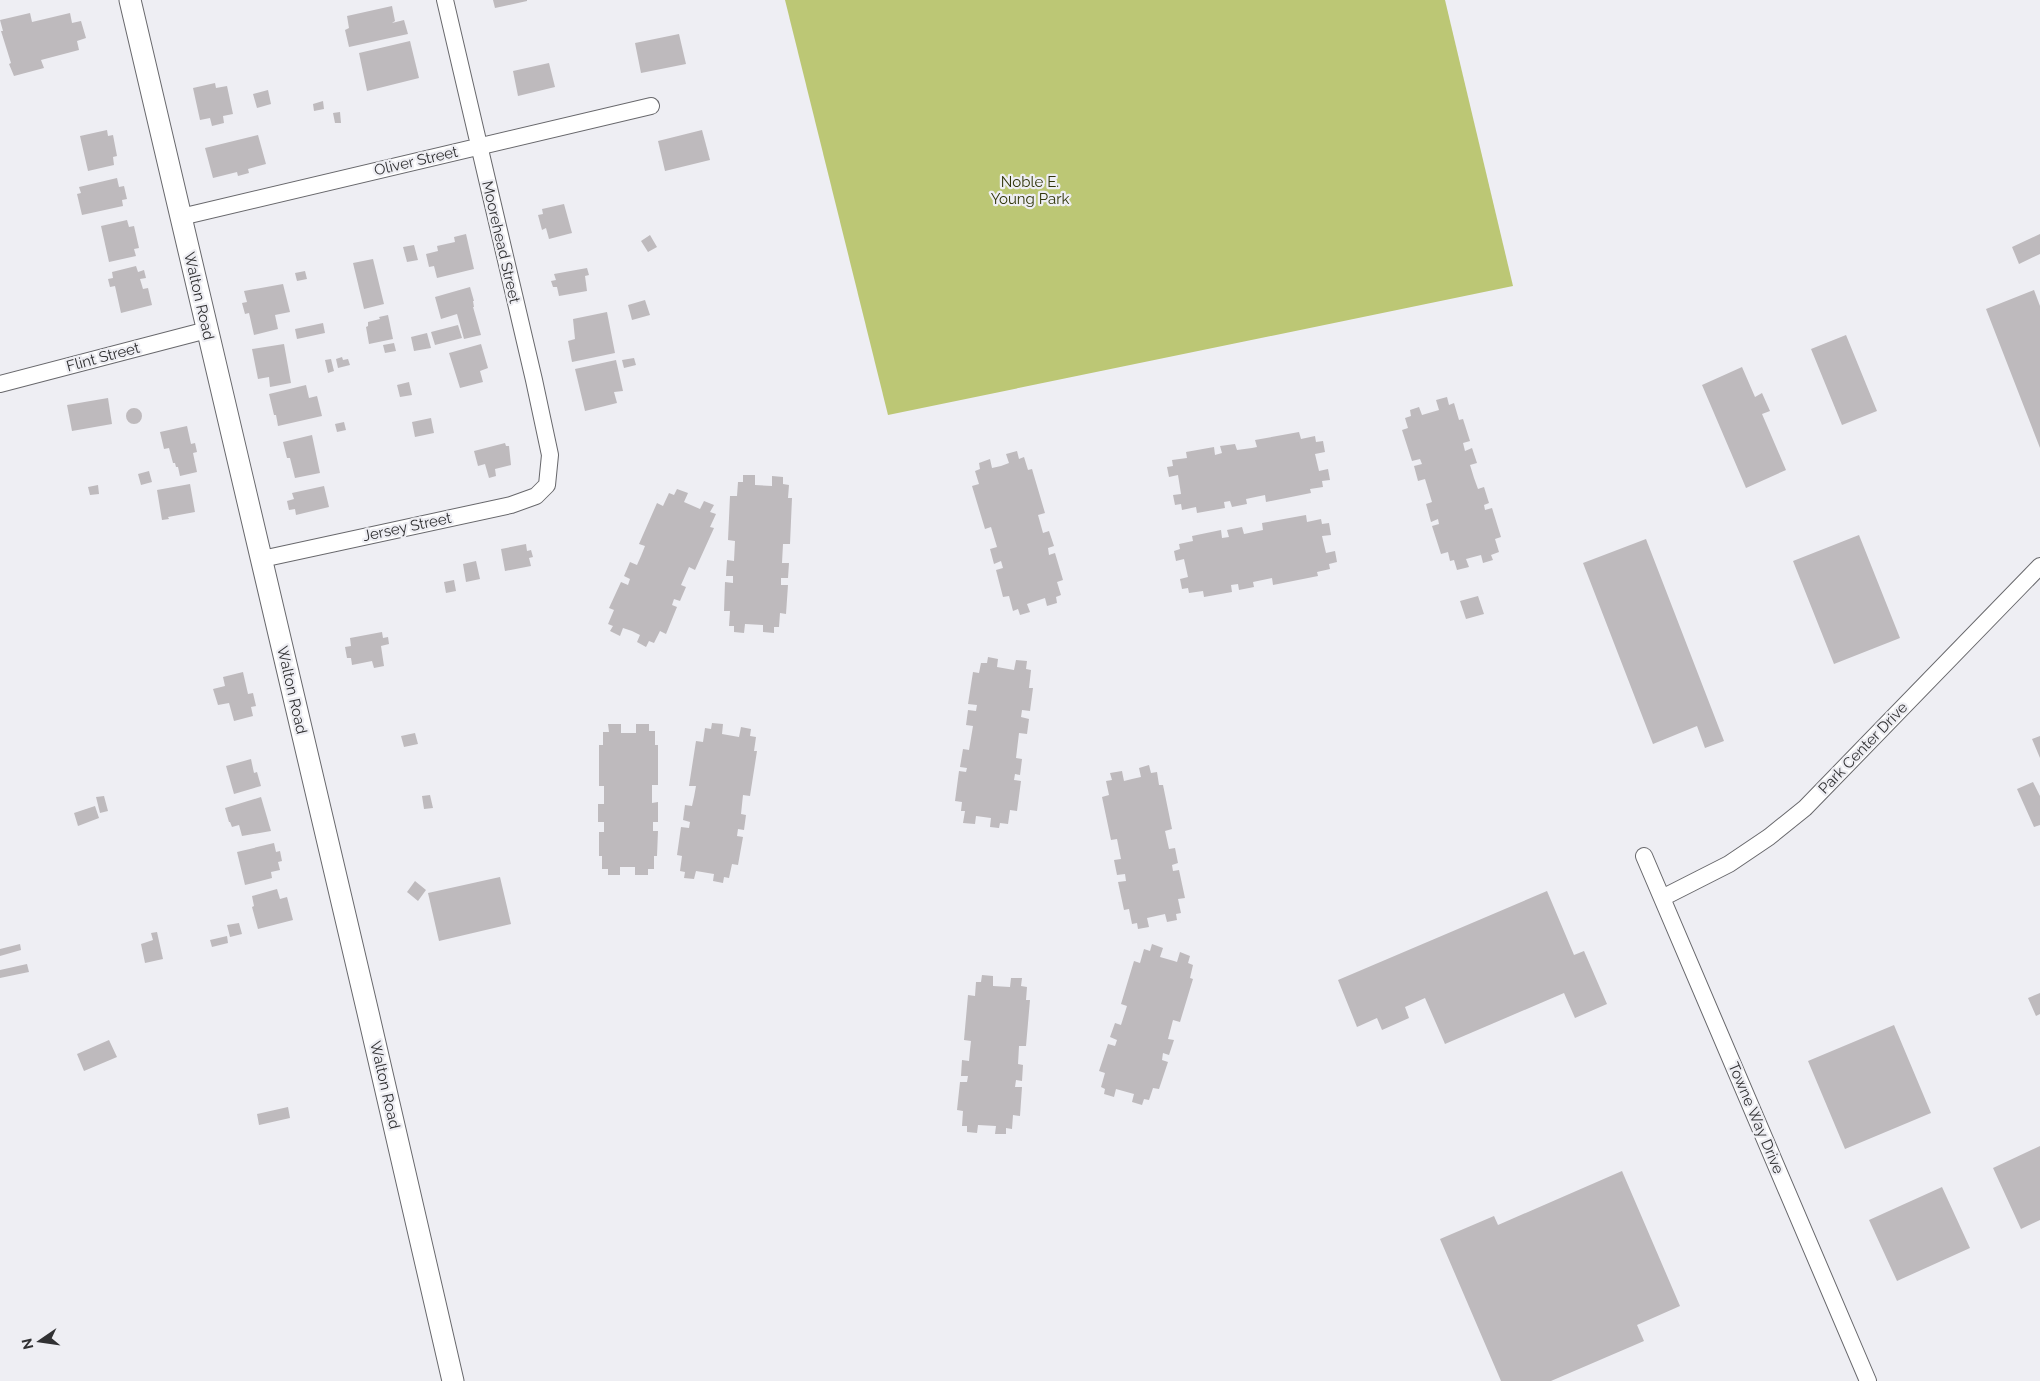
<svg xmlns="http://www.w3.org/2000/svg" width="2040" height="1381" font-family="Raleway,sans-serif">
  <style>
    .green { fill: #bcc775 }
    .building { fill: #bebabd }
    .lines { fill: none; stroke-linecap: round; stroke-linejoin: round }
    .minor-casing { stroke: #68686c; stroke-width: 18 }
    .tertiary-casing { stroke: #68686c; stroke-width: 23 }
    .minor { stroke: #fff; stroke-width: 16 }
    .tertiary { stroke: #fff; stroke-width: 21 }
    .labels { text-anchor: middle; stroke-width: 4.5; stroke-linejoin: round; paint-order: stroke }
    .street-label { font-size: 15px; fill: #313133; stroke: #eeeef3 }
    .park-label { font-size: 15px; fill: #31360b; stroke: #eeeef3 }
  </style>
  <rect width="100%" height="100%" fill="#eeeef3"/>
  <!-- green -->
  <path class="green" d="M785 0H1445L1513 286 888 415Z"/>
  <!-- building -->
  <path class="building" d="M493 0H527V1L495 8Z
    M392 6 395 21 392 23 404 20 408 34 349 47 345 30 349 28 347 16Z
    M30 13 32 22 70 13 72 23 81 21 86 38 77 41 79 50 41 60 44 68 14 76 9 64 11 63 1 31H3L0 20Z
    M679 34 686 64 641 73 635 43Z
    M410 41 419 78 367 91 359 53Z
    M549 63 555 87 518 96 513 71Z
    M215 83 216 88 227 86 233 114 223 116 224 123 212 126 210 118 200 120 193 88Z
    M268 90 271 104 257 108 253 94Z
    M323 101 324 109 314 111 313 104Z
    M340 112 341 123H335L333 113Z
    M107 130 108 136 113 135 117 156 113 157 114 165 88 171 80 136Z
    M702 130 710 160 665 171 658 141Z
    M258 135 266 164 248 169 249 173 238 176 237 172 213 178 205 148Z
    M117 178 119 187 124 186 127 199 122 200 123 206 82 215 77 194 81 193 79 187Z
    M564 204 572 233 549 239 546 228 542 230 538 215 543 214 542 209Z
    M127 220 129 227 134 226 139 248 134 249 136 256 109 262 101 226Z
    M466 234 474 269 437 278 434 266 429 267 426 254 438 251 437 246 455 242 454 237Z
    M2040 234V254L2019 264 2012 247Z
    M650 235 657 247 648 252 641 241Z
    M414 245 418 260 407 262 403 247Z
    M373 259 384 304 364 309 353 263Z
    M136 266 138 272 144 270 146 278 140 279 143 289 148 288 152 305 121 313 115 286 110 287 108 279 113 278 112 272Z
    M587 268 589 275 585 276 587 291 559 296 557 287H553L551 281 556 280 554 274Z
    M305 271 307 279 297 281 295 273Z
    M283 284 290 312 275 315 278 329 254 335 249 313 245 314 242 303 247 302 244 291Z
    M470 287 474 301H473L474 307H473L481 335 464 339 457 314 441 319 435 297Z
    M2034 290 2040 306V448L1986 309Z
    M645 300 650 315 632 320 628 305Z
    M607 312 615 353 572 362 568 341 575 339 573 319Z
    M388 315 393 339 369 344 366 327 368 326V322L380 319 379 317Z
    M323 323 325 333 297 339 295 329Z
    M458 325 462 338 435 345 431 332Z
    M427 333 431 348 414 351 411 337Z
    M1846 335 1877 411 1842 425 1811 349Z
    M394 343 396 351 385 353 383 345Z
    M284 344 291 383 270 387 269 377 258 379 252 349Z
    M481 344 488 368 480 371 483 382 460 388 449 353Z
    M342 357 343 360 348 359 350 365 338 368 336 359Z
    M634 358 636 365 624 368 622 360Z
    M331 359 334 371 328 373 325 360Z
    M616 360 623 391 614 392 617 403 585 411 575 369Z
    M1742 367 1755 397 1762 393 1770 411 1762 414 1786 470 1746 488 1702 385Z
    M409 382 412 395 400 397 397 385Z
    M306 385 309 398 317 396 322 416 278 426 276 415H274L269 394Z
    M1447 397 1449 405 1454 403 1459 420 1463 419 1470 441 1463 443 1465 451 1472 448 1477 463 1470 465 1474 478 1478 489 1484 487 1489 503 1484 505 1485 510 1492 508 1501 537 1495 539 1499 552 1491 555 1493 560 1483 563 1481 555 1466 559 1469 567 1457 570 1454 560 1450 561 1448 552 1441 554 1432 526 1439 524 1438 519 1431 522 1426 504 1432 502 1425 479 1418 481 1414 466 1422 464 1420 459 1412 461 1402 430 1408 428 1405 418 1411 416 1410 410 1419 407 1422 415 1439 410 1436 400Z
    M108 398 112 424 72 431 67 405Z
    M126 416a8 8 0 1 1 16 0a8 8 0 1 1-16 0Z
    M431 418 434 433 415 437 412 422Z
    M344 422 346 430 337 432 335 424Z
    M187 426 191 444 195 443 197 452 193 453 197 472 180 476 178 467H176L175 463H173L169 448 164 449 160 432Z
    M1299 432 1301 439 1315 436 1316 442 1323 441 1325 452 1315 454 1319 471 1328 469 1330 480 1322 481 1323 487 1310 489 1311 493 1266 502 1265 495 1246 499 1247 504 1232 507 1230 501 1224 502 1225 508 1197 513 1196 507 1182 510 1181 504 1175 505 1173 495 1181 494 1178 475 1169 477 1167 467 1173 466 1172 460 1187 458 1186 452 1214 447 1215 455 1222 453 1220 446 1235 444 1237 450 1252 448 1257 447 1255 440Z
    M312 435 320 473 295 478 290 458H287L283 442Z
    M505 443 506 446H509L511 465 495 469 496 476 489 478 485 464 478 466 474 451Z
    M1017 451 1019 459 1024 457 1028 470 1032 469 1045 513 1038 515 1043 533 1049 531 1054 546 1048 548 1049 555 1055 553 1063 580 1057 582 1061 595 1056 597 1057 603 1047 606 1045 598 1027 604 1030 612 1020 615 1018 609 1013 611 1009 596 1003 597 996 570 1003 568 1001 561 994 564 990 549 997 547 991 527 985 529 972 486 979 484 975 471 980 469 979 463 990 459 992 468 1001 466 1009 463 1006 454Z
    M149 471 152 482 141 485 138 474Z
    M743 475H755V485L772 486V476L783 477V484L789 485 788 498H792L790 544H783L782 563H789L788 578H781V585H788L786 614 780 613 779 627H774V633L763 632V625L745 624 744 633 734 632V626H729L730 611H724L725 582 733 583V576H726L727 560 734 561 735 541 728 540 730 496H737L738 482H743Z
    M190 484 195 512 168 517 169 519 162 520 157 490Z
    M98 485 99 494 90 495 88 487Z
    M324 486 329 507 296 515 295 509 289 510 287 501 294 499 292 493Z
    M677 489 688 493 684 502 700 509 704 501 714 505 710 512 716 514 710 527 714 528 695 570 689 567 681 585 686 587 680 601 674 599 672 605 677 607 666 634 660 631 654 643 649 641 646 647 637 642 640 635 632 631 623 628 620 636 610 631 613 626 608 624 614 610 609 608 621 582 628 585 630 579 624 576 630 562 637 565 641 556 645 546 639 544 657 503 663 506 669 493 674 495Z
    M1306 515 1307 522 1321 519 1322 524 1329 523 1331 535 1322 536 1326 553 1335 551 1337 562 1329 564 1330 569 1317 572 1318 576 1273 585 1272 578 1253 582 1254 587 1239 590 1238 584 1231 585 1232 592 1204 597 1203 591 1189 593 1188 588 1182 589 1180 579 1188 577 1184 559 1176 561 1174 551 1180 549 1179 544 1193 541 1192 536 1221 530 1222 538 1229 537 1227 530 1242 527 1244 534 1263 530 1262 523Z
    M1859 535 1900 638 1834 664 1793 561Z
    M1646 539 1724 741 1705 748 1697 726 1653 744 1583 563Z
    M526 544 527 551 531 550 533 557 529 558 531 566 505 571 501 549Z
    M476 561 480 579 466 582 463 564Z
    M454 580 456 591 446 593 444 582Z
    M1478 596 1484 614 1466 619 1460 601Z
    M382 632 383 638 388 637 389 644 381 646 384 666 374 668 372 661 352 665 351 658H347L345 647 351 646 350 638Z
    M988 657 998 659 997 667 1014 670 1016 660 1027 661 1026 669 1031 670 1029 688H1033L1030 711 1022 710 1021 717 1029 719 1027 734 1019 733 1016 758 1022 759 1020 775 1015 774 1014 780 1021 781 1017 811 1010 810 1008 824 1000 823 999 828 990 827 991 818 976 816 975 824 963 823 965 811H961L962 802 955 801 959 771 966 772 967 768 960 767 963 749 969 750 973 726 966 725 968 710 976 711 977 705 968 704 973 672 979 673 981 663H987Z
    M243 672 248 694 253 693 256 706 251 707 253 716 234 721 229 703 218 705 213 689 225 686 223 677Z
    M712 723 723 724 722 734 739 737 741 727 751 729 750 736 756 737 754 751H757L750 796 743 795 741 814 746 815 744 830 738 829 737 836 743 837 738 865 732 864 729 878 724 877 723 883 713 881 714 874 696 871 694 879 684 878 685 872 680 871 682 856 677 855 681 827 689 828 690 822 683 820 685 805 692 806 694 797 696 786H689L696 741 703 742 705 728 711 729Z
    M608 724H621V733H636V724H649V731H655V745H658V785H652V803L658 802V822H653V831H658L657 856H654V869H648V875H635V867H620V875H608V869H602V856H599V832H604V822H598V804H604V786H599V745H603V732H609Z
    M415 733 418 744 404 747 401 736Z
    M2040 736V758L2032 739Z
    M251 759 254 773 257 772 261 786 234 794 226 766Z
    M1149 765 1151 773 1157 772 1159 785H1163L1172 829 1165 831 1169 849 1175 848 1178 863 1172 865 1173 871 1179 870 1185 898 1178 899 1181 913 1176 914 1177 920 1167 922 1165 914 1147 918 1149 927 1138 929 1137 923 1132 924 1129 909 1124 910 1118 882 1126 881 1125 874 1117 875 1114 860 1121 859 1117 839 1111 840 1102 797 1109 795 1106 781 1112 780 1110 773 1122 771 1124 781 1132 779 1141 777 1139 768Z
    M2033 782 2040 796V825L2034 827 2017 789Z
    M430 795 433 808 424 809 422 796Z
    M104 796 108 811 100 813 96 797Z
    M261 797 271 831 242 836 239 825 232 827 230 822H229L225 808Z
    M95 806 99 818 78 826 74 813Z
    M274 843 276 852 280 851 282 861 278 862 280 870 271 872 272 878 245 885 237 852Z
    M500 877 511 924 439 941 428 893Z
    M415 881 426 890 418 901 407 892Z
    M277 889 280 899 287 897 293 920 258 929 252 907 254 906 252 896Z
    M1547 891 1574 955 1584 951 1607 1004 1575 1018 1564 993 1445 1044 1425 998 1405 1007 1409 1018 1382 1030 1377 1018 1357 1027 1338 980Z
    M239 923 242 934 230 937 227 925Z
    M157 932 163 959 145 963 141 944 153 940 151 933Z
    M227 936 228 943 212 947 210 940Z
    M20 944 21 950 0 956V949Z
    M1152 944 1163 948 1160 957 1174 961 1177 962 1180 952 1190 956 1188 963 1193 965 1190 978 1193 979 1180 1022 1173 1020 1168 1039 1174 1040 1169 1055 1163 1053 1162 1060 1168 1062 1159 1089 1153 1088 1149 1100 1144 1099 1142 1105 1132 1102 1134 1094 1116 1089 1114 1097 1104 1094 1105 1089 1101 1087 1105 1073 1099 1071 1108 1044 1115 1046 1117 1040 1110 1037 1115 1023 1121 1025 1127 1006 1121 1004 1134 961 1140 963 1144 949 1150 951Z
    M27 964 29 972 0 978V970Z
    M982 975 993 976V986L1010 987 1011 978H1022L1021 986 1027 987 1026 1000H1030L1026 1046H1019L1018 1064 1023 1065 1022 1081 1016 1080 1015 1087H1022L1020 1116 1013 1115 1012 1129 1006 1128V1134H995L996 1126 978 1125 977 1133 967 1132V1126H962L963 1111 957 1110 960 1082H967L968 1076H961L962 1060 969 1061 970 1050 971 1041 964 1040 968 995 975 996 976 982H981Z
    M2040 993V1014L2036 1016 2028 998Z
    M1894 1025 1931 1113 1845 1149 1808 1061Z
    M109 1040 117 1057 84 1071 77 1054Z
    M288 1107 290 1118 259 1125 257 1114Z
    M2040 1146V1220L2021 1229 1993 1168Z
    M1622 1171 1680 1306 1637 1325 1644 1341 1551 1381H1501L1440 1239 1494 1216 1498 1225Z
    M1942 1187 1970 1248 1897 1281 1869 1220Z"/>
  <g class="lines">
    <defs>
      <path id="minor" d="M181 217 651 106
        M0 384 207 330
        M262 559 511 505 536 496 547 485 550 455 534 380 445 0
        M1644 856 1868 1381
        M1662 898 1729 864 1769 837 1805 808 2040 566"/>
      <path id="tertiary" d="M130 0 369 1017 453 1381"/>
    </defs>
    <!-- minor casing -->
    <use href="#minor" class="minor-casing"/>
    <!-- tertiary casing -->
    <use href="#tertiary" class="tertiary-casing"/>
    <!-- minor -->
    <use href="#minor" class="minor"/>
    <!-- tertiary -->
    <use href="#tertiary" class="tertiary"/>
  </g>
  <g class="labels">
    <!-- street labels -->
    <g class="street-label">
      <text transform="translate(416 161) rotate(-13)" y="5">Oliver Street</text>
      <text transform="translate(501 242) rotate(77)" y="5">Moorehead Street</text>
      <text transform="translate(199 296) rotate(77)" y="5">Walton Road</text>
      <text transform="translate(103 357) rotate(-15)" y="5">Flint Street</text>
      <text transform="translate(407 527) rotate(-12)" y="5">Jersey Street</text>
      <text transform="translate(292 690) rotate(77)" y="5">Walton Road</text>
      <text transform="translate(1863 748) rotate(-46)" y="5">Park Center Drive</text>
      <text transform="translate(385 1085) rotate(77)" y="5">Walton Road</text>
      <text transform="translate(1756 1118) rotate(67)" y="5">Towne Way Drive</text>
    </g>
    <!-- park labels -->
    <g class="park-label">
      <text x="1030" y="187">Noble E.<tspan x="1030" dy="17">Young Park</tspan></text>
    </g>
  </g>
  <!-- north arrow -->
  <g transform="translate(40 1341) rotate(257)" stroke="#eeeef3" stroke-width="4" paint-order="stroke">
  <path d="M0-4L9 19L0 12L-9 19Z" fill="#313133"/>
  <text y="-8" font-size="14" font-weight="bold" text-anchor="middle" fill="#313133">N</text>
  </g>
</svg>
